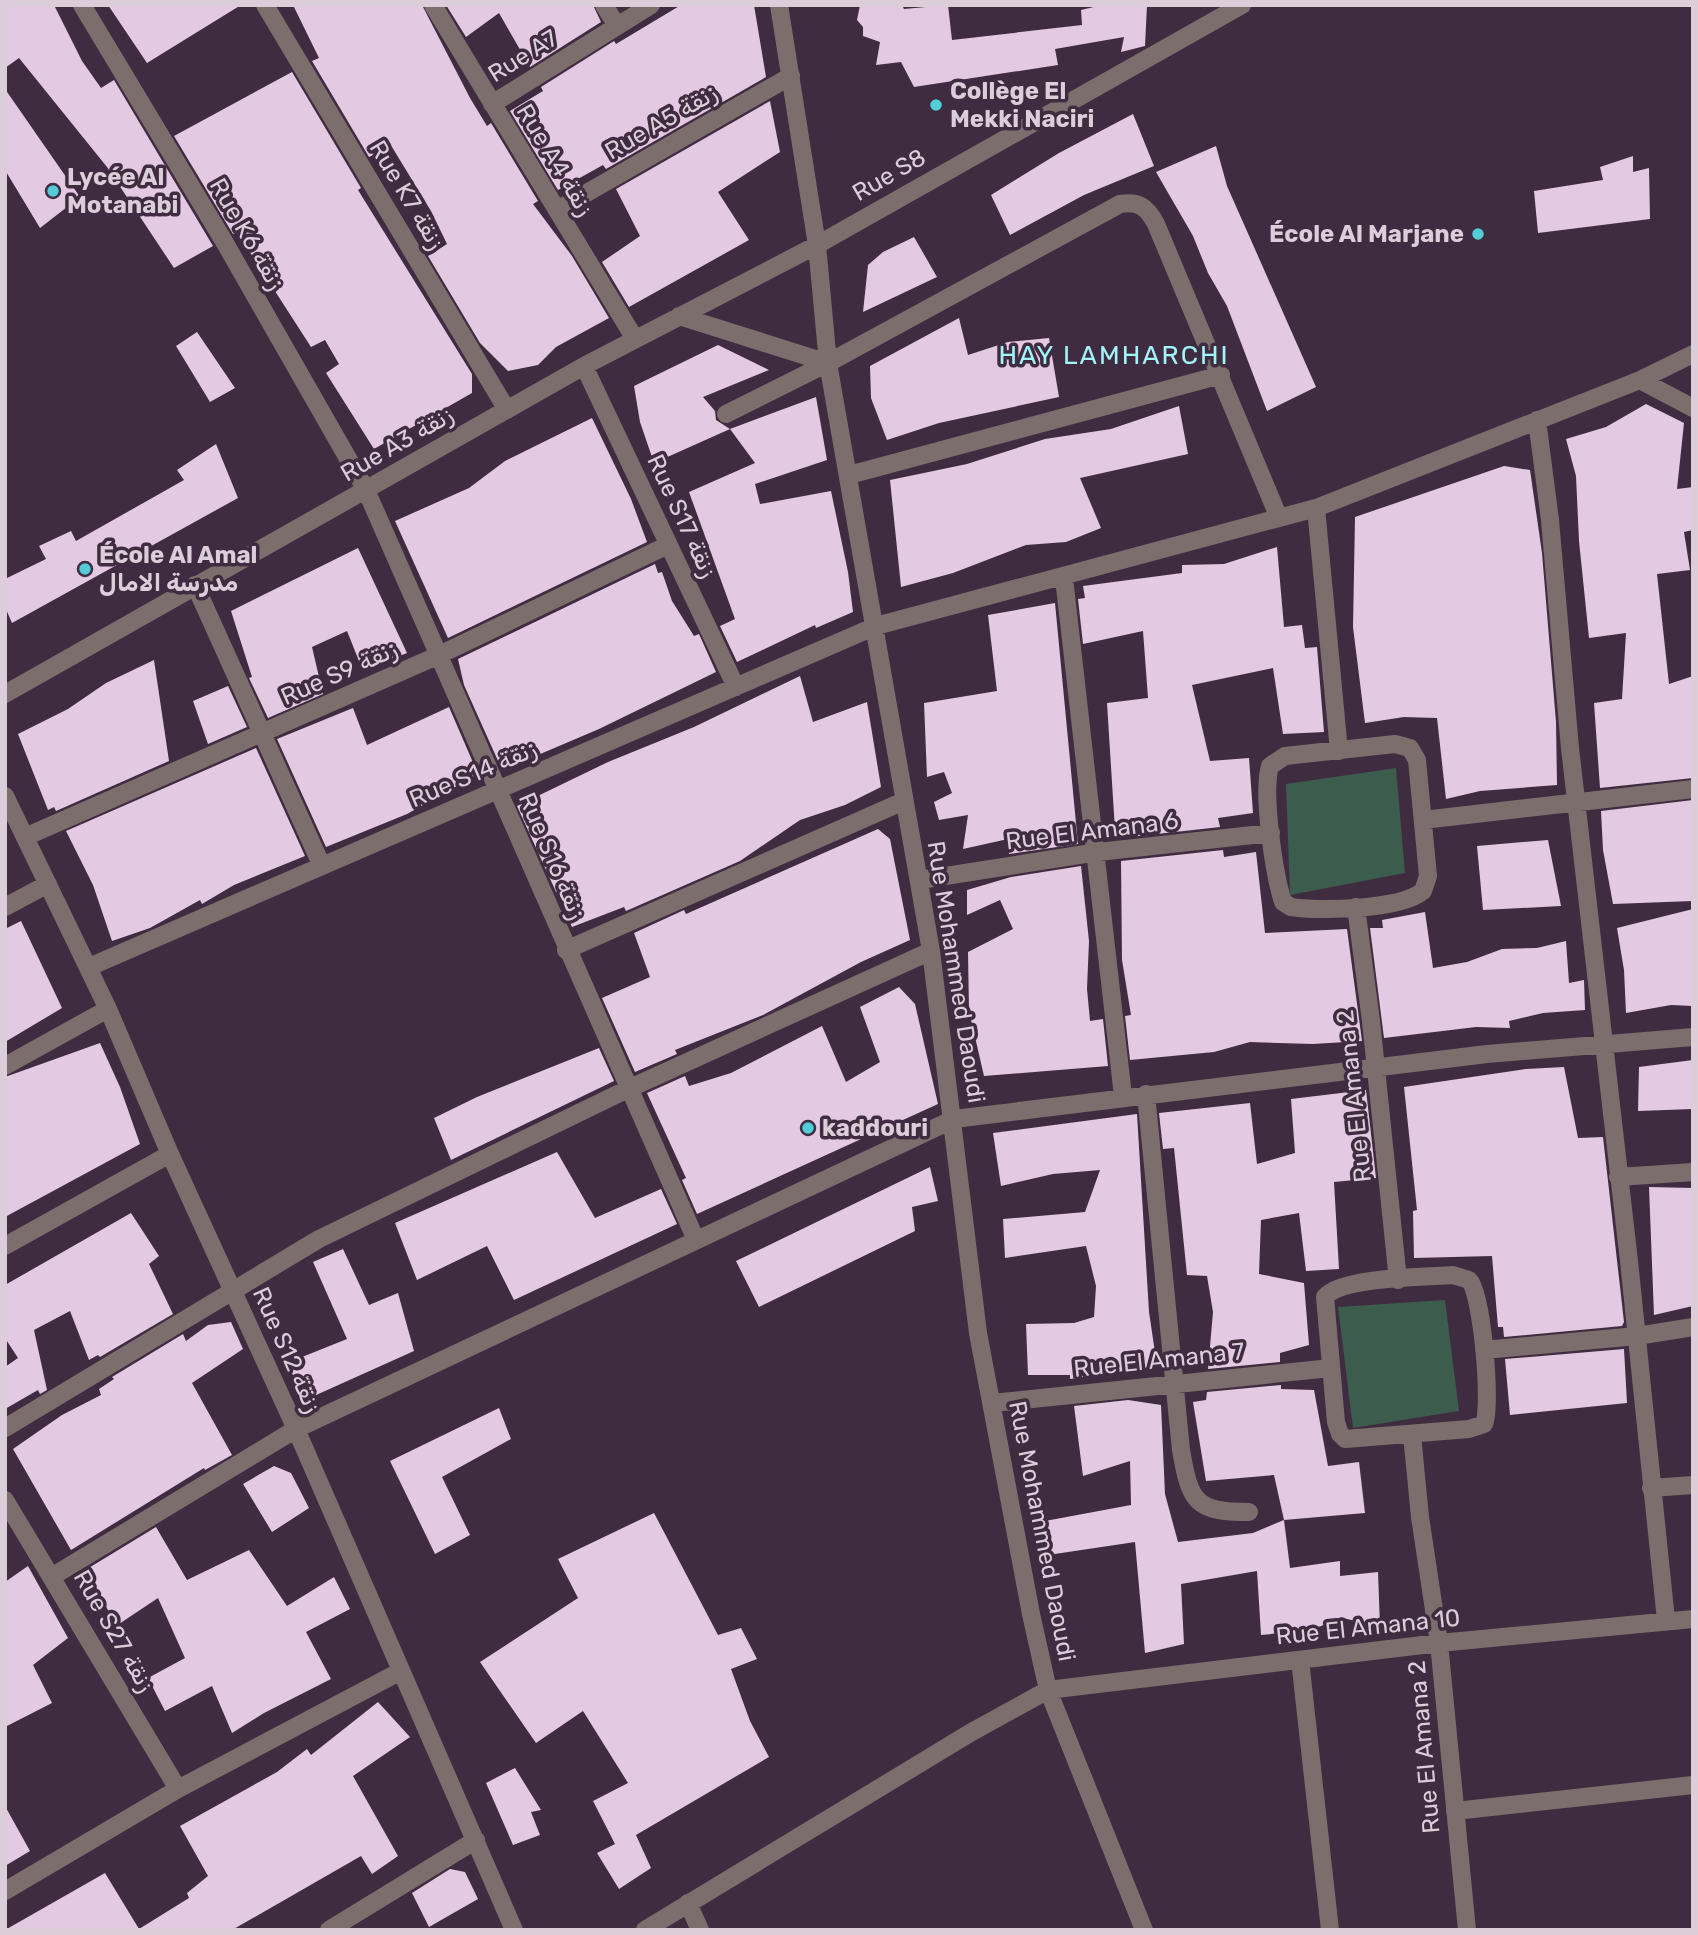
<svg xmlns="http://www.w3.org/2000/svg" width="1698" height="1935" font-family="Rubik,Vazirmatn,sans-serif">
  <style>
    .green { fill: #3c5c4d }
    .building { fill: #e3c9e2 }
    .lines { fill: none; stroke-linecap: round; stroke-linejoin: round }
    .minor { stroke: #7d6e6e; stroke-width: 18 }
    .poi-dot { fill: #52ccd5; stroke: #402c40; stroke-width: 2.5 }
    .labels { text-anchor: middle; stroke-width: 7; stroke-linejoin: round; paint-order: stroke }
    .street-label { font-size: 24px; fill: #dbceda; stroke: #402c40 }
    .poi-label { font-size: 24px; font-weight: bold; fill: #dbceda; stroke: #402c40; text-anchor: start }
    .neighbourhood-label { font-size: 26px; letter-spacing: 2px; fill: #a2f4fb; stroke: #402c40 }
  </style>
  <rect width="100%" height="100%" fill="#402c40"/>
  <!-- green -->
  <path class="green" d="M1396 768 1405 873 1290 895 1286 784Z
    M1445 1300 1459 1411 1353 1428 1338 1307Z"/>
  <!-- building -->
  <path class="building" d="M5 5H54L82 61 101 88 114 80 213 246 174 268 107 167 19 58 5 68Z
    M108 5H241L147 63Z
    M293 5H422L470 98 487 126 491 123 538 201 533 204 572 256 609 318 556 347 538 365 508 371 480 343 428 256 447 244 431 211 392 147 369 157 312 61 319 58Z
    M446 5H593L601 22 530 67 499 13 466 37Z
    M681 5H754L766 77 606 169 603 165 558 190 510 111 543 91 541 87 614 41 616 44Z
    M860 5H902L904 9 948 5 952 40 1082 25 1081 10 1102 5H1147L1145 46 1121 52 1124 37 1055 49 1058 65 914 87 901 62 876 65 880 42 863 36V27L857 20Z
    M292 72 361 188 358 190 472 374V393L374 449 326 373 339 364 325 340 311 347 237 232 233 234 174 136Z
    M5 89 80 197 40 228 5 170Z
    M770 101 780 152 718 192 749 240 629 307 602 262 640 236 616 189Z
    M1133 114 1154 166 1084 195 1010 235 991 195 1059 153Z
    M1216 146 1227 186 1316 387 1267 411 1227 306 1208 273 1193 236 1156 172Z
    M1633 156V172L1649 168 1650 219 1538 233 1534 191 1603 180 1600 167Z
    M914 237 937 277 863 312 868 265 883 252Z
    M959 318 968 355 1008 342 1049 338 1059 397 939 423 887 440 871 398 870 366Z
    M197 332 235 388 210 402 176 346Z
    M718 345 769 370 703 397 715 411 716 420 730 429 654 463 640 422 634 386Z
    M816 397 827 460 755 484 760 504 831 491 848 572 853 612 816 628 815 625 737 662 720 626 735 619 689 492 755 463 730 429Z
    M1646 404 1684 423 1677 489 1693 487V530L1684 532 1690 570 1657 574 1669 684 1693 676V778L1600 788 1594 703 1622 699 1626 633 1589 638 1579 541 1576 476 1566 439 1606 427Z
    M1179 406 1188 454 1080 478 1101 528 1066 542 1026 545 953 573 901 587 890 480 967 464 1045 439 1111 429Z
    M592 418 631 499 647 542 448 638 395 521 469 488 505 461Z
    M216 444 238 498 12 623 5 607V579L46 559 39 546 71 531 76 541 184 480 177 470Z
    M1504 466 1530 470 1542 553 1556 722 1557 785 1480 791 1446 799 1437 718 1404 717 1365 723 1353 627 1355 517Z
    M1277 547 1284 627 1302 625 1305 648 1317 647 1324 732 1283 734 1273 668 1192 685 1210 761 1249 758 1253 813 1218 818 1220 827 1121 838V830H1115L1107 703 1148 698 1143 631 1083 644 1078 599 1085 598 1083 586 1182 573V565L1224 564Z
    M358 548 407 653 363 671 347 631 312 647 323 694 268 718 249 678 252 677 231 611Z
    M655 564 658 573 662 572 672 601 694 636 699 634 716 672 599 729 505 769 501 762 499 763 464 685 458 659Z
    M1055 603 1078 844 1009 854 1008 839 963 849 968 815 939 820 934 802 952 793 944 772 927 777 924 703 997 691 988 615Z
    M154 660 169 761 56 811 54 807 48 810 18 734 68 709 106 683Z
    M800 676 813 722 867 702 881 787 845 805 800 820 740 861 626 911 624 907 572 927 517 806 608 762 694 727Z
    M228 686 247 727 208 744 193 701Z
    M449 707 478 774 407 814 326 847 277 739 353 708 367 745Z
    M256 748 305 856 234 885 202 904 200 900 150 928 112 941 93 885 66 831Z
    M1693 800V901L1613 904 1603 850 1601 811Z
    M878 829 890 839 910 940 861 962 763 1015 675 1050 677 1054 635 1072 602 998 650 977 634 933 684 910 686 914Z
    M1548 840 1561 906 1483 910 1477 846Z
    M1223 850 1224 857 1256 852 1265 933 1347 929 1362 1041 1313 1044 1250 1042 1214 1052 1130 1060 1125 1016 1131 1015 1122 960 1121 861Z
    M1081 866 1089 941 1087 989 1090 1021 1103 1019 1108 1066 984 1076 969 1011 968 952 1013 929 1000 900 967 915V890L1011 877Z
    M1693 909V1006L1671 1005 1626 1013 1624 970 1617 928Z
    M1425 912 1433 968 1467 962 1502 949 1537 948 1566 941 1569 983 1584 980 1585 1010 1543 1013 1509 1021 1510 1028 1476 1027 1384 1038 1370 928H1383L1382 920Z
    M21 921 62 1008 5 1042V929Z
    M899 987 915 1004 938 1104 697 1214 682 1180 686 1178 647 1093 685 1076 689 1086 731 1073 822 1026 846 1082 880 1062 860 1007Z
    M100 1043 120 1087 140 1144 5 1217V1077Z
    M599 1048 614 1081 451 1160 434 1118 477 1097Z
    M1693 1060V1109L1638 1111 1639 1067Z
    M1564 1067 1578 1138 1603 1137 1624 1322 1622 1326 1504 1337 1503 1327H1498L1492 1256 1414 1258 1413 1211 1417 1210 1404 1087 1526 1069Z
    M1366 1090 1376 1178 1334 1182 1339 1269 1306 1271 1299 1213 1261 1220 1259 1274 1304 1283 1309 1345 1280 1353V1362L1208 1369 1213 1312 1207 1276 1187 1275 1174 1148 1163 1149 1159 1113 1250 1103 1257 1164 1295 1153 1291 1099Z
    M1137 1114 1149 1312 1157 1366 1070 1379V1375H1028L1026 1324 1074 1323 1094 1317 1096 1286 1086 1246 1005 1258 1003 1219 1085 1212 1100 1170 1053 1174 1001 1186 993 1133Z
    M557 1152 595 1218 661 1189 677 1224 514 1300 487 1246 417 1280 395 1223Z
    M930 1167 938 1201 912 1207 915 1231 759 1307 736 1261Z
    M1649 1187 1693 1188V1306L1654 1315Z
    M131 1213 159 1256 149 1264 173 1314 100 1357 98 1355 89 1360 70 1311 34 1330 47 1390 40 1394 38 1390 5 1409V1367L18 1358 5 1338V1285Z
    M343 1249 369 1305 398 1293 414 1351 305 1400 287 1363 347 1339 313 1262Z
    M231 1322 243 1349 192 1383 232 1455 205 1470 204 1468 71 1550 13 1449 62 1415 101 1395 99 1389 114 1379 112 1377 183 1334 186 1341 208 1325Z
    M1624 1349 1627 1403 1510 1415 1505 1359Z
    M1281 1385V1389L1314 1390 1328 1466 1359 1462 1365 1513 1284 1520 1274 1475 1206 1481 1193 1402 1206 1400 1207 1392Z
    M1128 1400 1161 1405 1165 1494 1178 1542 1253 1533 1284 1520 1290 1568 1340 1561V1576L1378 1572 1380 1627 1343 1618 1310 1630 1261 1635 1257 1571 1181 1584 1184 1644 1145 1653 1135 1542 1048 1555 1045 1521 1131 1505 1130 1461 1083 1476 1074 1406Z
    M499 1408 511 1439 442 1477 470 1535 435 1554 390 1461Z
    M274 1466 291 1473 309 1508 272 1532 243 1484Z
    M654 1513 718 1635 741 1628 757 1659 731 1669 750 1721 769 1757 636 1835 651 1868 619 1889 597 1853 615 1844 593 1801 628 1783 583 1711 536 1743 480 1662 578 1598 558 1559Z
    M156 1527 187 1580 249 1550 287 1606 334 1577 350 1609 306 1632 331 1679 264 1713 232 1733 212 1686 165 1711 148 1678 185 1658 158 1598 116 1626 87 1569Z
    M28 1566 68 1638 33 1665 52 1703 5 1727V1582Z
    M378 1702 410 1737 353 1776 398 1856 372 1874 361 1856 232 1930H5L105 1873 139 1929 189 1898 187 1893 208 1876 180 1826 277 1772 307 1749 311 1755Z
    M515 1768 541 1810 531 1812 540 1835 513 1845 486 1783Z
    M5 1806 30 1851 5 1866Z
    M450 1869 465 1872 478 1899 429 1927 412 1893Z"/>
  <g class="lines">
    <!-- minor -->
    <path class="minor" d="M82 5 225 243 366 490 696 1240
      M265 5 507 410
      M433 5 635 339
      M604 5 617 26
      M779 5 817 245 828 363 931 951 978 1333 1031 1614 1048 1690 1144 1930
      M492 104 651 5
      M557 210 791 76
      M679 316 828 363
      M584 366 736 687
      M1640 380 1693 408
      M726 414 828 363 1120 204C1139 201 1147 207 1156 224L1279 518
      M1537 420 1550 520 1570 748 1629 1261 1666 1620
      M849 475 1221 375
      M1316 508 1339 751
      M1064 578 1123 1096
      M195 585 321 864
      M5 694 584 366 817 245 1242 5
      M1395 744 1410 748 1417 760 1428 876 1423 891C1400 910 1321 911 1291 907L1283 902C1274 874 1262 793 1270 766L1285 756Z
      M5 796 108 1009 170 1154 296 1429 514 1930
      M1423 820 1693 789
      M25 837 437 656 668 545
      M920 880 1098 852 1271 833
      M5 907 48 884
      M1356 907 1371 1021 1398 1280
      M566 950 904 801
      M89 967 876 626 1316 508 1640 380 1693 354
      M5 1066 108 1009
      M1146 1094 1181 1450C1190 1502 1195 1512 1249 1512
      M1618 1177 1693 1172
      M5 1246 170 1154
      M1453 1275 1469 1280C1482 1293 1492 1405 1484 1424L1469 1429 1345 1439 1340 1434 1336 1422 1325 1297C1340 1277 1426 1277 1453 1275Z
      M1484 1350 1637 1336 1693 1327
      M993 1403 1331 1368
      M5 1428 319 1239 628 1089 931 951
      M1412 1435 1420 1517 1439 1643 1467 1930
      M1651 1488 1693 1485
      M5 1500 178 1789
      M53 1576 296 1429 954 1119 1487 1054 1693 1037
      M1300 1660 1330 1930
      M1455 1811 1693 1785
      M5 1891 178 1789 401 1671
      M688 1903 700 1930
      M329 1930 476 1840
      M645 1930 970 1733 1048 1690 1439 1643 1693 1619"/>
  </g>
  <!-- markers -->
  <g class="poi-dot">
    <circle cx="936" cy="105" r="7"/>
    <circle cx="53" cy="191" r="7"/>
    <circle cx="1478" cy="234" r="7"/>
    <circle cx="85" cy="569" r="7"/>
    <circle cx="808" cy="1128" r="7"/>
  </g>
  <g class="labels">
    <!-- street labels -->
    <g class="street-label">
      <text transform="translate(523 56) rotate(-32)" y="8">Rue A7</text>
      <text transform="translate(661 122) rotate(-30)" y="8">Rue A5 زنقة</text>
      <text transform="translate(555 160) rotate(59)" y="8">Rue A4 زنقة</text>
      <text transform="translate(889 175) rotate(-30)" y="8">Rue S8</text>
      <text transform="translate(407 195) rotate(59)" y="8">Rue K7 زنقة</text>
      <text transform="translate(247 234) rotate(60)" y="8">Rue K6 زنقة</text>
      <text transform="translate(397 444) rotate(-30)" y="8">Rue A3 زنقة</text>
      <text transform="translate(682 516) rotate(65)" y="8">Rue S17 زنقة</text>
      <text transform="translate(339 673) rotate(-24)" y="8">Rue S9 زنقة</text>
      <text transform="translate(473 774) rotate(-23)" y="8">Rue S14 زنقة</text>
      <text transform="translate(1092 831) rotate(-7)" y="8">Rue El Amana 6</text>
      <text transform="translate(552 856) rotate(67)" y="8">Rue S16 زنقة</text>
      <text transform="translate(956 972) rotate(81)" y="8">Rue Mohammed Daoudi</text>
      <text transform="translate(1354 1096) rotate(-96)" y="8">Rue El Amana 2</text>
      <text transform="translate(287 1350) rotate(66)" y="8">Rue S12 زنقة</text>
      <text transform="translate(1159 1360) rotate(-6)" y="8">Rue El Amana 7</text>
      <text transform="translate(1042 1531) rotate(79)" y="8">Rue Mohammed Daoudi</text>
      <text transform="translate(1368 1627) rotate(-6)" y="8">Rue El Amana 10</text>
      <text transform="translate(114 1631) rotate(60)" y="8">Rue S27 زنقة</text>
      <text transform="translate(1424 1747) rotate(-95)" y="8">Rue El Amana 2</text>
    </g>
    <!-- poi labels -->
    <g class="poi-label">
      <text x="950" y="99">Collège El<tspan x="950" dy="28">Mekki Naciri</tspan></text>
      <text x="67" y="185">Lycée Al<tspan x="67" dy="28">Motanabi</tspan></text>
      <text x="1464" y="242" text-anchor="end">École Al Marjane</text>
      <text x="99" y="563">École Al Amal<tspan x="99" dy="28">مدرسة الامال</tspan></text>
      <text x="822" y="1136">kaddouri</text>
    </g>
    <!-- neighbourhood labels -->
    <g class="neighbourhood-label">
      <text x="1114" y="364">HAY LAMHARCHI</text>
    </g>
  </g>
  <!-- border -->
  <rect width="1698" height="1935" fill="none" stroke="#dbceda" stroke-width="14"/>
</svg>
